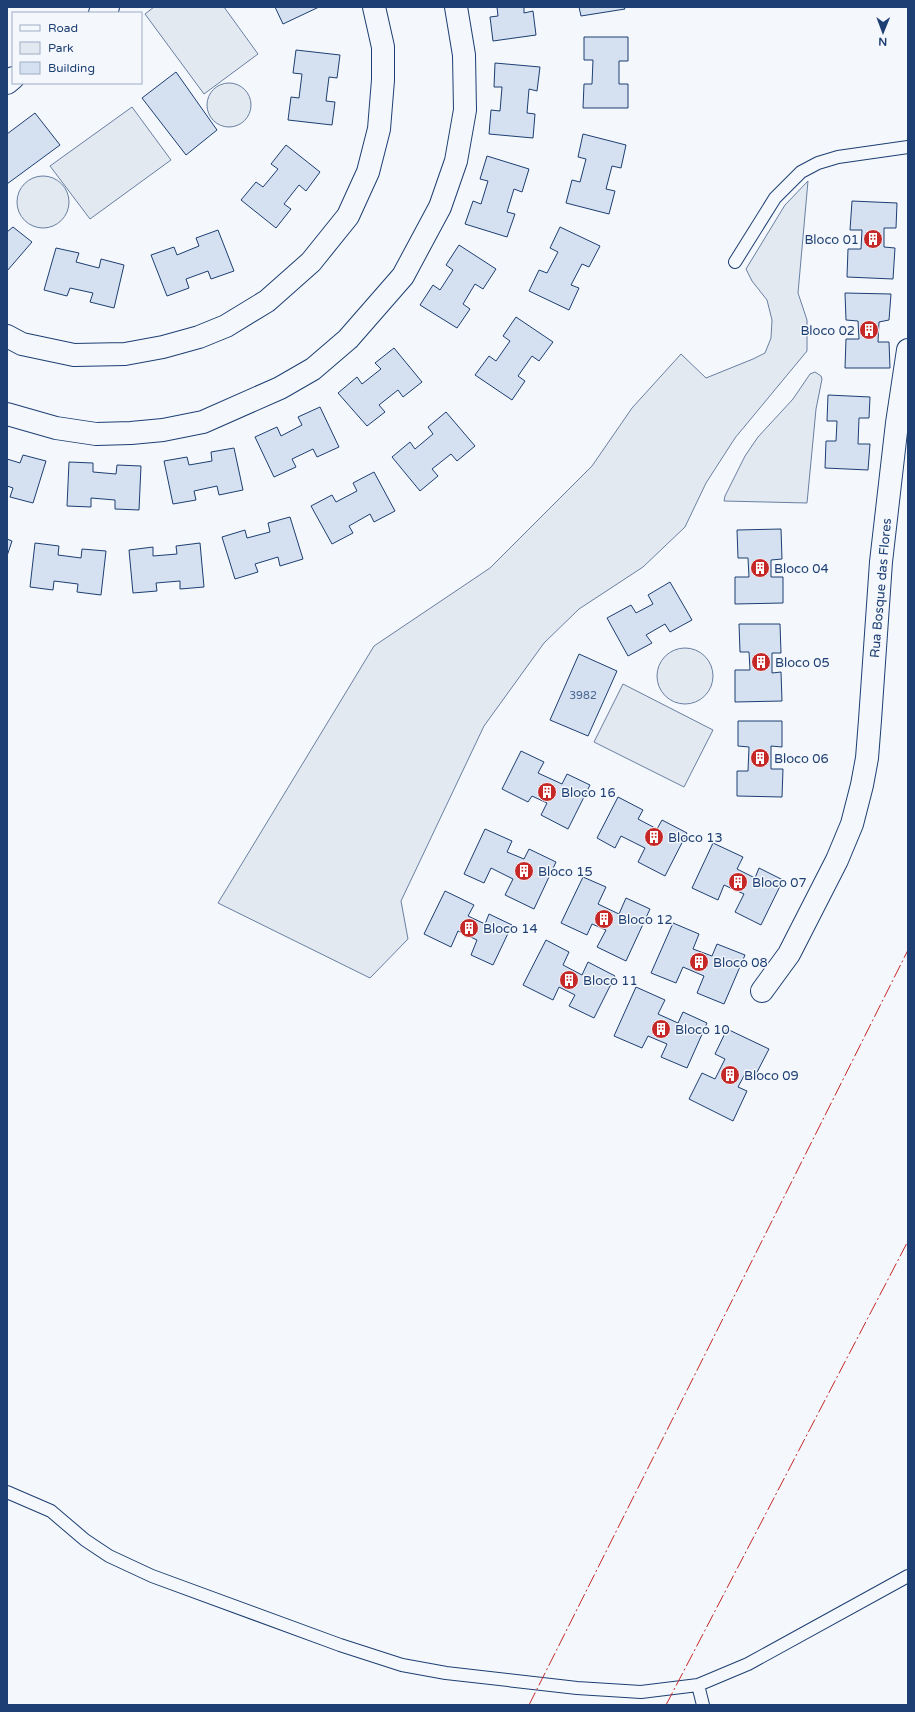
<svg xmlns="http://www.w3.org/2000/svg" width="915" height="1712" font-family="'Varela Round',sans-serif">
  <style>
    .green { fill: #e3e9f0; stroke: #687fa3 }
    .building { fill: #d5e0f0; stroke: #1d3f73 }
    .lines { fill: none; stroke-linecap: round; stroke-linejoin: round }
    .lane-casing { stroke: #1d3f73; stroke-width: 14 }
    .street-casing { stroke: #1d3f73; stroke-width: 24 }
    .lane { stroke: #f4f7fb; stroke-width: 12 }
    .street { stroke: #f4f7fb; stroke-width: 22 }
    .power { stroke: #c62828; stroke-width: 1; stroke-dasharray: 14 3 2 3; stroke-linecap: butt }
    .labels { text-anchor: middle; stroke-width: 3; stroke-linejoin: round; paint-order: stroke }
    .number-label { font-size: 11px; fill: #4b6792 }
    .poi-label { font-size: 13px; fill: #1d3f73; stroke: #f4f7fb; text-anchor: start }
    .street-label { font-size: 13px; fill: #1d3f73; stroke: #f4f7fb }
  </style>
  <rect width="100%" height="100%" fill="#f4f7fb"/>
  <!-- green -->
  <path class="green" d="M154 7H224L258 54 204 94 145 14Z
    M207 105a22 22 0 1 1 44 0a22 22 0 1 1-44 0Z
    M132 107 171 160 90 219 50 166Z
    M17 202a26 26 0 1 1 52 0a26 26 0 1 1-52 0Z
    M808 181 798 293 807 320V351L735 438 706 483 685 527 643 567 579 609 544 643 484 726 401 901 408 939 370 978 218 903 374 646 490 568 592 466 632 408 681 354 706 378 753 359 765 353 771 338 772 320 767 300 752 281 746 269 785 205Z
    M815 372 821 376 822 379 816 409 807 503 724 501 725 496 745 456 758 437 793 399 810 374Z
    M657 676a28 28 0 1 1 56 0a28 28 0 1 1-56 0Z
    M623 684 713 730 684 787 594 742Z"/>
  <!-- building -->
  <path class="building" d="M275 7H319L283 24Z
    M497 7H524V13L533 11 536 35 493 41 490 17 498 16Z
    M579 7H624L625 9 581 16Z
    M584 37H628V61H619V84H628V108H583L584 84H592L593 60H584Z
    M296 50 340 55 337 78 329 77 326 101 335 102 332 125 288 120 291 97 299 98 302 74 293 73Z
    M495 63 540 67 537 91 529 89 527 113 535 114 533 138 489 134 491 110 500 111 502 87H494Z
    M176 72 217 130 186 155 142 98Z
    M35 113 60 145 7 184V134Z
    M583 134 626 145 621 168 612 166 606 189 615 191 609 214 566 203 572 180 580 182 586 159 578 157Z
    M286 145 320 172 306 191 299 185 284 204 291 209 276 228 241 200 256 182 263 187 278 169 271 164Z
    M487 156 529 169 522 192 514 189 507 212 515 214 507 237 465 224 473 201 481 204 488 181 480 179Z
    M852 201 897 203 896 228H884V247L895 248 893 279 847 277 848 249H861L862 230H850Z
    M13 227 32 242 7 271V232Z
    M560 227 600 246 589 267 582 264 571 285 579 288 569 310 529 291 539 270 547 273 558 252 550 248Z
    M218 230 234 271 211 279 208 271 186 279 189 288 167 296 151 255 174 247 177 255 199 246 196 238Z
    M459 245 496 269 483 289 475 284 463 304 470 309 457 328 420 305 433 285 440 290 453 270 446 265Z
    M56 248 79 253 76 262 99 268 101 259 124 265 114 308 90 302 93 293 70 288 67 296 44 290Z
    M845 293 891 294 889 320 879 322 878 342H889L890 368H845L846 339H859L858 321 846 320Z
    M516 317 553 342 539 361 532 356 518 376 525 381 512 400 475 375 489 356 496 361 510 341 503 336Z
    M394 348 422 382 403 397 398 390 379 405 385 412 367 426 338 393 357 377 362 384 381 369 375 363Z
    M828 395 870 397 869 418H859L858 444H870L868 470 825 468 826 441H836L837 421H827Z
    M320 407 339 447 317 457 313 449 292 459 296 467 274 477 255 437 277 427 281 436 302 425 298 417Z
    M446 412 475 446 457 461 451 454 432 469 438 476 420 491 392 457 410 442 415 449 433 434 428 427Z
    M234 448 243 490 219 495 217 486 194 491 196 500 173 504 164 461 187 457 189 465 212 461 211 452Z
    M23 455 46 461 33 503 10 497 13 488 7 486V459L20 463Z
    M69 462 93 463V472L116 474 117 465 141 466 139 510 115 509V500L91 498V507L67 506Z
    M374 472 395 511 374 522 370 514 349 526 353 533 332 544 311 506 332 495 336 502 357 491 353 483Z
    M290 517 303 559 280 566 278 557 255 564 258 572 235 579 222 537 245 530 247 538 270 532 268 523Z
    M781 529 782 559 771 560V577H783V603L735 604V577H749L748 558H738L737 530Z
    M7 539 12 541 7 556Z
    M35 543 59 546 58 555 81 558 82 549 106 551 101 595 77 592 78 584 54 581 53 590 30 587Z
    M200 543 204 587 180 589V581L156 583 157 591 133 593 129 550 153 547V556L177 554 176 546Z
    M670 582 692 620 670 632 665 624 646 635 652 643 628 656 607 618 631 605 636 613 653 604 648 595Z
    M739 624H780L781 653H772V673L781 672 782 701 735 702V670H750L749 652H740Z
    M579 654 617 671 588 736 550 720Z
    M738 721H782V747L771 746V769H783L782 797 737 796V771H748L749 747 738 746Z
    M521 751 544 762 538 773 562 784 567 774 590 785 568 829 541 815 547 803 532 796 528 802 502 789Z
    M618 797 643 810 638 819 657 829 662 820 687 833 665 876 638 862 645 848 621 836 615 848 597 838Z
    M485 829 512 841 507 852 524 859 529 849 556 862 534 909 505 895 513 879 491 868 484 883 464 874Z
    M713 843 743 857 737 869 755 878 759 868 783 880 761 925 735 912 744 894 724 885 718 900 692 888Z
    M583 877 606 887 598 904 619 914 626 898 650 909 626 961 597 947 606 930 592 924 587 935 561 923Z
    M445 891 474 905 468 916 485 924 489 914 512 925 493 965 471 955 477 940 458 931 451 947 424 934Z
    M673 923 699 934 693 949 712 956 717 944 745 955 724 1004 697 993 704 976 683 967 676 983 651 973Z
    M546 940 569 952 563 965 582 975 588 962 615 976 594 1018 569 1006 575 995 559 987 553 1000 523 985Z
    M636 987 665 1000 658 1014 678 1023 683 1012 707 1023 687 1068 661 1057 667 1044 648 1036 642 1048 614 1036Z
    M727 1029 769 1049 755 1076 746 1072 738 1087 747 1091 733 1121 689 1099 702 1073 715 1079 725 1059 715 1054Z"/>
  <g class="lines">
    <defs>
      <path id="lane" d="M735 262 775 198 801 172 818 163 838 157 908 147
        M7 1492 51 1511 85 1540 109 1556 152 1576 340 1645 402 1665 446 1673 577 1688 641 1692 698 1685 748 1664 908 1576
        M698 1685 703 1705"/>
      <path id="street" d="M100 13 108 7
        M7 83 13 78
        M7 336 22 344 74 355 125 354 163 347 199 337 226 326 267 301 311 262 348 216 368 172 379 129 383 80V47L374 7
        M7 414 56 428 96 434 131 433 163 430 203 422 280 388 313 369 348 339 403 276 440 207 456 161 465 110 464 55 456 7
        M762 991 789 954 837 860 852 824 862 785 867 758 870 720 881 562 897 423 908 350"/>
    </defs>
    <!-- lane casing -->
    <use href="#lane" class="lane-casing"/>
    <!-- street casing -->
    <use href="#street" class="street-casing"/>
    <!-- lane -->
    <use href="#lane" class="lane"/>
    <!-- street -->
    <use href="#street" class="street"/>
    <!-- power -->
    <path class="power" d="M529 1705 908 950
      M666 1705 908 1241"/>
  </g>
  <!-- icons -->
  <defs>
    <symbol id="building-disc" viewBox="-11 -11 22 22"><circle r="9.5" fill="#c62828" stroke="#f4f7fb"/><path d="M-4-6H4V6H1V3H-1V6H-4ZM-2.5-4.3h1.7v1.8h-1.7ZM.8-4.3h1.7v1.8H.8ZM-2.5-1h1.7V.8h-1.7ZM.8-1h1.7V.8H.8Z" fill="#fff"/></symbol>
  </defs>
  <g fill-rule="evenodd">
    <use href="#building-disc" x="862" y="228" width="22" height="22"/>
    <use href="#building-disc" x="858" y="319" width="22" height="22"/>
    <use href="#building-disc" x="749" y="557" width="22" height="22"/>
    <use href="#building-disc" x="750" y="651" width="22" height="22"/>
    <use href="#building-disc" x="749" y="747" width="22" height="22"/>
    <use href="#building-disc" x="536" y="781" width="22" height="22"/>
    <use href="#building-disc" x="643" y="826" width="22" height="22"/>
    <use href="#building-disc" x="513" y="860" width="22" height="22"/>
    <use href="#building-disc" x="727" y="871" width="22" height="22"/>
    <use href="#building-disc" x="593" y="908" width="22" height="22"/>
    <use href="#building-disc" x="458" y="917" width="22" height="22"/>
    <use href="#building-disc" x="688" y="951" width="22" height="22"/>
    <use href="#building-disc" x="558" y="969" width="22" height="22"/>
    <use href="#building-disc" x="650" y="1018" width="22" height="22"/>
    <use href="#building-disc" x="719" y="1064" width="22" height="22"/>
  </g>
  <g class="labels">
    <!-- number labels -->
    <g class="number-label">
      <text x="583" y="699">3982</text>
    </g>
    <!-- poi labels -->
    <g class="poi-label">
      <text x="859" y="244" text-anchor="end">Bloco 01</text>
      <text x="855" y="335" text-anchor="end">Bloco 02</text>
      <text x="774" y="573">Bloco 04</text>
      <text x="775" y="667">Bloco 05</text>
      <text x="774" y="763">Bloco 06</text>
      <text x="561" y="797">Bloco 16</text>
      <text x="668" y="842">Bloco 13</text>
      <text x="538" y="876">Bloco 15</text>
      <text x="752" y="887">Bloco 07</text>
      <text x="618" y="924">Bloco 12</text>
      <text x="483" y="933">Bloco 14</text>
      <text x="713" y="967">Bloco 08</text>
      <text x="583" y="985">Bloco 11</text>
      <text x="675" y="1034">Bloco 10</text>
      <text x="744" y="1080">Bloco 09</text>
    </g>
    <!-- street labels -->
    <g class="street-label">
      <text transform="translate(880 588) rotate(-85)" y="5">Rua Bosque das Flores</text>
    </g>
  </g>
  <!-- border -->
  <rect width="915" height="1712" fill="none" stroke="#1d3f73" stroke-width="16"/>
  <!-- legend -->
  <rect x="12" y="12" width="130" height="72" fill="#f4f7fb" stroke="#9eadc5"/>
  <rect x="20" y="25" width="20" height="6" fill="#f4f7fb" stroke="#9eadc5"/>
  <text x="48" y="32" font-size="12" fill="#1d3f73">Road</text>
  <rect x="20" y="42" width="20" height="12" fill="#e3e9f0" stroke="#9eadc5"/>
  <text x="48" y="52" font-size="12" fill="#1d3f73">Park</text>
  <rect x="20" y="62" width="20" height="12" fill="#d5e0f0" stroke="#9eadc5"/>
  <text x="48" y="72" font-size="12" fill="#1d3f73">Building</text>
  <!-- north arrow -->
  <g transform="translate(883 32) rotate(181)" stroke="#f4f7fb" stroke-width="3" paint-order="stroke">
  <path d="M0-3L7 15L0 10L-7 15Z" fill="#1d3f73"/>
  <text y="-6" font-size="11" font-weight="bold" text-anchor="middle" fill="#1d3f73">N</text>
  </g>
</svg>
